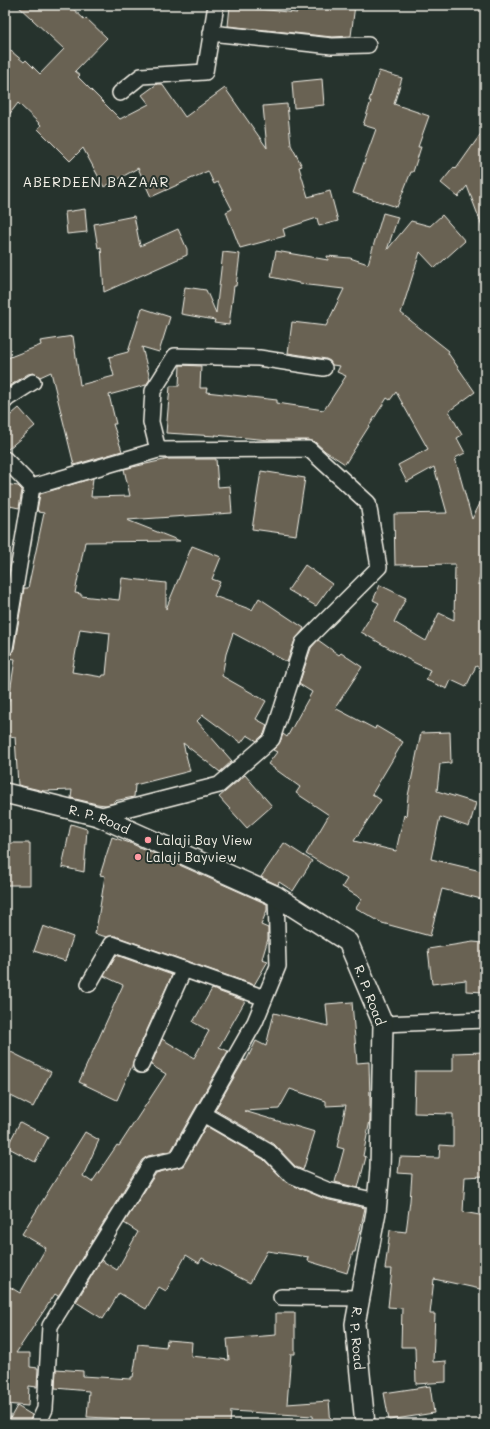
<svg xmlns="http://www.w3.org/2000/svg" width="490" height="1429" font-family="Mali,sans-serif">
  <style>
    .building { fill: #696252; stroke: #f4f1e8; fill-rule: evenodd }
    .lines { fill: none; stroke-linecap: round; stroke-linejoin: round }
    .minor-casing { stroke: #f4f1e8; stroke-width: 18 }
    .tertiary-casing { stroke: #f4f1e8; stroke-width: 22 }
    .minor { stroke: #26332d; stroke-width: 15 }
    .tertiary { stroke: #26332d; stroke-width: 19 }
    .poi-dot { fill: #ff9aa2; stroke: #26332d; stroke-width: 1.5 }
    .labels { text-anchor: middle; stroke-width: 4; stroke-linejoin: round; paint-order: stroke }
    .street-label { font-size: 13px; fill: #f4f1e8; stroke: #26332d }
    .poi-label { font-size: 13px; fill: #f4f1e8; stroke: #26332d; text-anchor: start }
    .neighbourhood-label { font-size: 14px; letter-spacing: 1px; fill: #f4f1e8; stroke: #26332d }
  </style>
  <rect width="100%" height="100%" fill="#26332d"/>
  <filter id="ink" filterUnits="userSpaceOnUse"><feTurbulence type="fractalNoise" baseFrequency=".025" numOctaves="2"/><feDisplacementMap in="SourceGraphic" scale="8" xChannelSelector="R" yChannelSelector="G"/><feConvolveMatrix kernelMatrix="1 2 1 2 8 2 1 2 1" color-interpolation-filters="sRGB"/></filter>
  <g filter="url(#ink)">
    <!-- building -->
    <path class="building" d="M17 5H69L85 20 86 18 107 38 75 71 80 75 78 77 120 119 149 104 142 95 157 84H162L185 117 225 88 267 148 263 106 287 104 291 145 302 166 299 167 308 197 330 191 338 221 319 226 317 218 283 229 285 236 240 248 226 212 232 209 218 182 214 184 208 171 151 197 138 168 104 187 83 148 70 161 38 129 41 125 18 103 5 120V46L24 62 26 60 40 74 64 49Z
      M298 5H355L351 36 332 37 228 26 230 6 297 13Z
      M379 71 402 78 394 104 429 116 418 147H421L413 172H411L397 207 353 193 376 129 363 125 371 101H369Z
      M322 79 324 105 294 108 292 82Z
      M485 128V230L484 231 467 186 458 197 441 183 454 167 456 169Z
      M85 209 87 232 67 234 65 212Z
      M383 213 398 217 387 250 411 221 430 226 442 215 465 241 435 268 420 252 401 313 449 351 448 353 475 392 449 411 462 435 457 438 465 453 455 458 472 519 485 494V556L478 584H485V671L476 666 466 687 451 680 447 689 426 680 430 670 413 662 361 632 379 603 373 600 380 585 406 598 394 622 426 641 439 613 454 620 455 564 395 565 394 514 447 513 434 467 407 482 398 465 428 449 396 392 390 400 387 398 345 464 325 451 315 442 309 440H269L215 435 216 436 166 433 170 386H179L180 365 201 366 200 388H207L206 392 277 400V403L324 410 346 376 337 372 340 366 332 365 330 361 326 359 288 353 292 322 326 326 344 289 299 284V283L271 277 276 251 328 260 327 256 350 258 368 264Z
      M134 216 140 246 178 229 187 249V255L104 292 101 247 98 248 94 224Z
      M223 252 240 254 236 286H234L229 325 214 323 215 320 181 314 185 287 206 290 216 313Z
      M142 308 170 317 159 352 142 347 150 379 146 385 109 395 116 424H113L122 451 74 465 51 372 40 377 33 373 28 374 5 389V359L41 345 40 341 73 336 80 385 114 376 109 357 128 352Z
      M19 408 35 426 7 450H5V420Z
      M168 459H216L218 487 230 486 232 513 127 520 180 541 85 542 75 593 81 594V596L119 600 122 578 166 583V609L192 546 221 557 212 579 220 582 214 596 252 610 259 598 304 628 303 630 295 640 287 662 233 633 226 654 222 676 266 701 256 719 267 725 264 734 257 741 247 735 241 743 203 715 197 721 232 761 220 772 183 743 190 771 135 785 134 797 114 801V803L106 805 97 804 71 798 72 790 44 791 18 785 15 737 5 735V706H8L15 659 8 658 14 649 24 588H28L44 513 38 512 39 511H37L40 494 93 478 91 497 130 496 124 469ZM80 629 110 633 106 675H103L102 677 72 672Z
      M261 471 305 478 296 535 252 529Z
      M5 484 18 486 22 490 19 508 5 505Z
      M305 565 332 584 316 606 288 590Z
      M318 640 339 655 341 653 362 667 335 708 375 729 376 726 403 742 372 794 381 800 354 841 396 851 404 815 406 817 408 796 421 733 450 732 451 763 440 764 437 791 476 803 469 827 440 817 431 859 485 872V900L442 889 430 936 382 923 356 908 362 899 342 887 347 879 306 854 329 815 296 793 300 787 268 764 277 752 273 750 280 742 283 734 287 737 312 692 299 684 311 648Z
      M245 775 272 806 247 828 219 797Z
      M71 824 87 829 84 872 62 867Z
      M112 837 130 843 267 904V910L261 925 268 928V939L262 959 268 961 254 985 115 936 107 937 95 934 98 919 105 876 100 875Z
      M5 843H30V885H5Z
      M284 843 312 861 293 891 279 882 278 885 261 877Z
      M43 926 73 937 65 961 34 951Z
      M473 942 485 943V992L466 991V980L432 984 428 949Z
      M116 955 172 975 133 1061 132 1066 117 1100 79 1082 123 985 104 976Z
      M212 989 245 1001 219 1047 228 1051 171 1151 148 1156 142 1160 61 1292 58 1296 55 1294 16 1353H30V1367L38 1368 37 1387 29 1386 28 1406 5 1404V1284L20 1293 46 1248 22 1234 85 1132 99 1140 83 1176 92 1182 117 1145 119 1146 166 1074 151 1065 162 1039 194 1058 209 1031 193 1022Z
      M352 1002 357 1063 369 1062 370 1101V1120L363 1156 366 1157 358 1188 335 1182 344 1149 337 1147 346 1105 326 1106V1101L290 1089 279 1109 244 1111 315 1132 303 1170 296 1167 274 1144 215 1110 244 1060 246 1061 256 1041 266 1046 274 1013 328 1026 326 1004Z
      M5 1049 51 1072 33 1107 5 1093Z
      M485 1052V1176L465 1177 463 1212 485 1216V1290L434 1279 430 1314H435L433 1362 446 1361V1382L416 1384 415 1347H401L402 1308 388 1307 392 1269H385L390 1230 406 1232 410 1201 412 1174 398 1173 400 1157 439 1158 440 1145 453 1146V1114L414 1113 415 1071H453V1053Z
      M20 1122 48 1137 35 1162 7 1147Z
      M206 1126 263 1159 288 1183 325 1199 365 1208 355 1252H353L347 1273 308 1261 309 1257 267 1251 250 1283 202 1258 199 1263 186 1255 166 1291 159 1287 146 1309 119 1293 103 1319 76 1302 101 1260 117 1270 138 1232 124 1223 156 1173 183 1166Z
      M276 1313H295V1354H291L287 1404 329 1401 331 1424H314L313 1416 231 1411 230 1424H144L145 1420 87 1417 89 1391 55 1388 56 1369 83 1371V1376L131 1379V1377H133L138 1344 166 1347 167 1340 192 1342 191 1356 229 1360 227 1339 276 1335Z
      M430 1386 434 1413 389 1420 384 1393Z
      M17 1406 32 1415 29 1424H7Z"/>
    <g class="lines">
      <defs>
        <path id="minor" d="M211 33 332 46 368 45
          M120 93 141 76 205 72 216 5
          M5 401 8 398 33 382
          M158 450 151 422 153 391 175 356 259 358 324 368
          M5 459 32 487
          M5 648 32 487 158 450 309 449 368 503 379 567 303 643 272 739 219 785 98 816
          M89 984 112 944 265 998
          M383 1024 485 1020
          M141 1065 184 969
          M203 1114 269 1152 291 1175 327 1190 377 1201
          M281 1297 360 1298
          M38 1424 45 1409 50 1326 150 1165 177 1159 255 1022 278 966 276 896"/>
        <g id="tertiary">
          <path id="s1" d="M5 793 98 816 276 896 348 942 383 1024 380 1170 376 1212 355 1324 365 1424"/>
        </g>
      </defs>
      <!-- minor casing -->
      <use href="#minor" class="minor-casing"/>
      <!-- tertiary casing -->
      <use href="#tertiary" class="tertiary-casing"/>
      <!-- minor -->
      <use href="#minor" class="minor"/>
      <!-- tertiary -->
      <use href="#tertiary" class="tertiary"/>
    </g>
  </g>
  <!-- markers -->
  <g class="poi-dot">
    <circle cx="148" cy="840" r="4"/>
    <circle cx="138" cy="857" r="4"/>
  </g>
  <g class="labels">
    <!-- street labels -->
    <g class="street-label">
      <text dy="5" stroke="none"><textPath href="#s1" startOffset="98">R. P. Road</textPath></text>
      <text transform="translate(370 995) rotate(69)" y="5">R. P. Road</text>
      <text dy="5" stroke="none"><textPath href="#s1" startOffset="782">R. P. Road</textPath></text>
    </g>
    <!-- poi labels -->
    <g class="poi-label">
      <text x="156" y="845">Lalaji Bay View</text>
      <text x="146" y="862">Lalaji Bayview</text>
    </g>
    <!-- neighbourhood labels -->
    <g class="neighbourhood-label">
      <text x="96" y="187">ABERDEEN BAZAAR</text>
    </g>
  </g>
  <!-- margin -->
  <rect width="490" height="1429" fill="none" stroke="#26332d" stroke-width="20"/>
  <rect x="10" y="10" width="470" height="1409" fill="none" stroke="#f4f1e8" stroke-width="1.5" filter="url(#ink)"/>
</svg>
